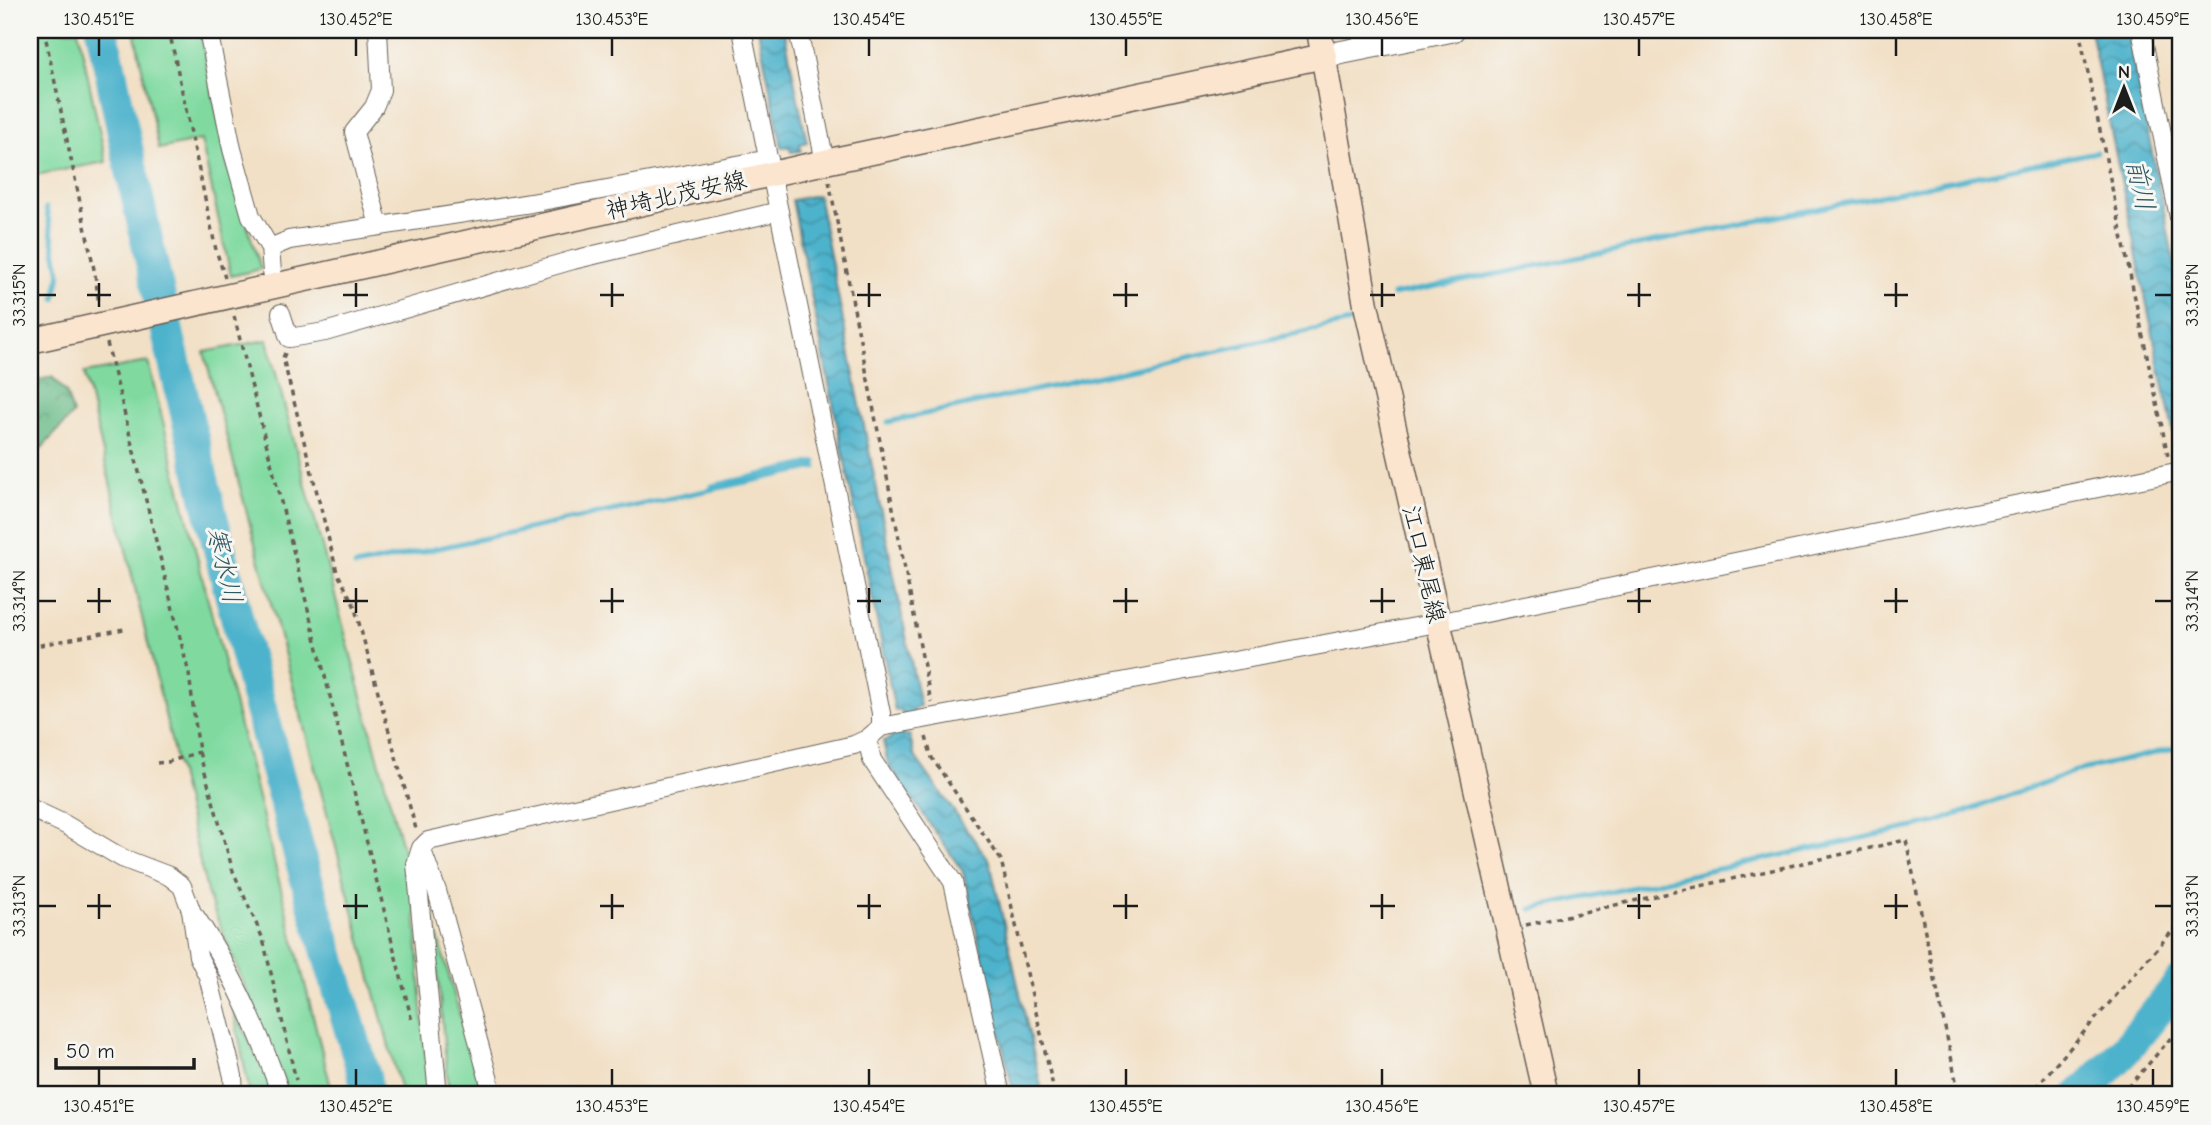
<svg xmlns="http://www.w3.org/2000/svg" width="2211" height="1125" font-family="'Comic Neue','Klee One',sans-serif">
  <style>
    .grass { fill: #80daa0; stroke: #4e7b5e; stroke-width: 2 }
    .forest { fill: url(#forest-crowns); stroke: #426b51; stroke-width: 2 }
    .water { fill: url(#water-waves); stroke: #346874; stroke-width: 2 }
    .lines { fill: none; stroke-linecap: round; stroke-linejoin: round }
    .stream { stroke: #4db3cc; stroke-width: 5 }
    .river { stroke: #4db3cc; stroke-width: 33 }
    .minor-casing { stroke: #676158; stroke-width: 20 }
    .tertiary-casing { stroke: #676158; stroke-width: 25 }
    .secondary-casing { stroke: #676158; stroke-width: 27 }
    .path { stroke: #676158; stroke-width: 3.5; stroke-dasharray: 5 5; stroke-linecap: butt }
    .minor { stroke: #fff; stroke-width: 18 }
    .tertiary { stroke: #fff; stroke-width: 23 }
    .secondary { stroke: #fce5cf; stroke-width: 24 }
    .ticks { fill: none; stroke: #1c1c1c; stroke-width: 2.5 }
    .labels { text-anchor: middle; stroke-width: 6; stroke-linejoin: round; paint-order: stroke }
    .street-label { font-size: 24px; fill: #1c1c1c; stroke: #f6f6f2 }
    .water-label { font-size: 26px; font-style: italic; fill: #305862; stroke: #f6f6f2 }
    .neatline { fill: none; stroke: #1c1c1c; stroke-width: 2.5 }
    .ticks-label { font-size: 18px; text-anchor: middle; fill: #1c1c1c }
  </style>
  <defs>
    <pattern id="forest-crowns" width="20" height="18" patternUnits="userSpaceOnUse" patternTransform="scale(1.75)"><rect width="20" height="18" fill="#68ba86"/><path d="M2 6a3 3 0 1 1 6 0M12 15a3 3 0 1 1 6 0" fill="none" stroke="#55966d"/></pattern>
    <pattern id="water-waves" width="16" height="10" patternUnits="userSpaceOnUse" patternTransform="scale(1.75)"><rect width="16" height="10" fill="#4db3cc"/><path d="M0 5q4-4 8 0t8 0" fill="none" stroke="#3f91a5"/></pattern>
  </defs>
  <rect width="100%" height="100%" fill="#f6f6f2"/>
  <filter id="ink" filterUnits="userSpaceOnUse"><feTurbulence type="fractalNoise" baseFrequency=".0143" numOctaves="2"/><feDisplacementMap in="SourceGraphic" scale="14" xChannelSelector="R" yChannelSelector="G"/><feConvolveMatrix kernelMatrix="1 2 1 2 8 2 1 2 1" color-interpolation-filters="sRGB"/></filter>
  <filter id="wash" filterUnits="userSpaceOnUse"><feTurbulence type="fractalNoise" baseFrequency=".00686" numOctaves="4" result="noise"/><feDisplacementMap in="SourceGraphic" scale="28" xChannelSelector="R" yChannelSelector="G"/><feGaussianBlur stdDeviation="1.57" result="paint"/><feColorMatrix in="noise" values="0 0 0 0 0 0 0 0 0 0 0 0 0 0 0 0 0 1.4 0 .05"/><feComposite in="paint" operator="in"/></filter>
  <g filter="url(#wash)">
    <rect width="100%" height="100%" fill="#f2e0c6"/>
    <!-- grass -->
    <path class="grass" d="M30 30H78L106 162 30 176Z
      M134 30H200L227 162 261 269 231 276 201 140 159 149Z
      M267 340 414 892 428 1095H402L204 352Z
      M148 362 333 1095H289L208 896 84 373Z
      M432 915 482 1095H449Z
      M233 1008 266 1074 272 1095H250Z"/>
    <!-- forest -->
    <path class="forest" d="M52 377 66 392 73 414 30 461V382Z"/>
    <!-- water -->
    <path class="water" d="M758 30H784L807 142 800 144 801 151 791 152 789 146 782 148Z
      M2090 30H2127L2181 295V455H2178Z
      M818 195 920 706 914 708V712L902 736 910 735 914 755 990 862 1043 1095H1014L963 872 888 764 883 741 890 739 903 715 902 710 895 711 792 200Z"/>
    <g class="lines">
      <!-- stream -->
      <path class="stream" d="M46 208 60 274 55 299
        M1393 295 2096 152
        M888 422 1350 322
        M712 486 816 462
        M355 566 816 467
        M1531 909 1937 822 2072 772 2181 747"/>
      <!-- river -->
      <path class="river" d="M102 30C157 301 222 571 295 838 317 919 341 998 365 1078L366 1095
        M2080 1095 2121 1055 2181 982"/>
    </g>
  </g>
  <g filter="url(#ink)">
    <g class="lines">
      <defs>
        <path id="minor" d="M208 30 232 149 251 216 270 248 272 272
          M378 30 381 90 374 107 354 132 379 226
          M742 30 881 713V727
          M798 30 825 162
          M2141 30 2181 227
          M270 248 289 240 531 203 769 159
          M281 313 289 338 325 332 573 260 779 211
          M867 739 872 760 953 882 1001 1095
          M30 808 66 825 122 858 169 876 182 886 191 910 198 956 208 976 233 1076 234 1095
          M421 848 437 891 493 1095
          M195 916C232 970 260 1033 281 1095
          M438 1095 416 864 421 848 428 841 854 745 867 739 881 727 1437 623 2181 471"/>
        <path id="tertiary" d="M1324 56 1453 30"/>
        <path id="secondary" d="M1319 30 1366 305 1546 1095
          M30 341 825 162 1324 56"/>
      </defs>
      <!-- minor casing -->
      <use href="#minor" class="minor-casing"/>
      <!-- tertiary casing -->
      <use href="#tertiary" class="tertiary-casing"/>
      <!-- secondary casing -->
      <use href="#secondary" class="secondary-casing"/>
      <!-- path -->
      <path class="path" d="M44 30 95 274 99 305
        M169 30 216 250 225 278
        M2079 30 2168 456
        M829 181 931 702
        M234 316 412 1021
        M107 343 189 674 199 752 233 871 263 939 296 1080
        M285 353 283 358 337 572 354 605 416 829
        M2174 488 2181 524
        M30 647 124 629
        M926 737 932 758 1001 860 1055 1095
        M157 763 168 762 199 752
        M1526 925 1906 840 1959 1095
        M2029 1095 2181 921
        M2122 1095 2181 1026"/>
      <!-- minor -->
      <use href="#minor" class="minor"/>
      <!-- tertiary -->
      <use href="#tertiary" class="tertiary"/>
      <!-- secondary -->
      <use href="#secondary" class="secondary"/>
    </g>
  </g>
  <!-- ticks -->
  <path class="ticks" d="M99 38V56M356 38V56M612 38V56M869 38V56M1126 38V56M1382 38V56M1639 38V56M1896 38V56M2153 38V56M99 283V307M356 283V307M612 283V307M869 283V307M1126 283V307M1382 283V307M1639 283V307M1896 283V307M38 295H56M87 295H111M343 295H368M600 295H624M857 295H881M1113 295H1138M1370 295H1395M1627 295H1651M1884 295H1908M2155 295H2172M99 588V613M356 588V613M612 588V613M869 588V613M1126 588V613M1382 588V613M1639 588V613M1896 588V613M38 601H56M87 601H111M343 601H368M600 601H624M857 601H881M1113 601H1138M1370 601H1395M1627 601H1651M1884 601H1908M2155 601H2172M99 894V919M356 894V919M612 894V919M869 894V919M1126 894V919M1382 894V919M1639 894V919M1896 894V919M38 906H56M87 906H111M343 906H368M600 906H624M857 906H881M1113 906H1138M1370 906H1395M1627 906H1651M1884 906H1908M2155 906H2172M99 1069V1086M356 1069V1086M612 1069V1086M869 1069V1086M1126 1069V1086M1382 1069V1086M1639 1069V1086M1896 1069V1086M2153 1069V1086"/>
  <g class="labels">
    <!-- street labels -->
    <g class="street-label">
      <text transform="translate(676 195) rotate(-13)" y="8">神埼北茂安線</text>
      <text transform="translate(1424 564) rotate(77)" y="8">江口東尾線</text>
    </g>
    <!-- water labels -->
    <g class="water-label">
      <text transform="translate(2141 185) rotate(78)" y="9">前川</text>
      <text transform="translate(225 565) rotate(77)" y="9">寒水川</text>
    </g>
  </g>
  <!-- margin -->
  <rect width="2211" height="1125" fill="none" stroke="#f6f6f2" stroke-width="77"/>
  <!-- north arrow -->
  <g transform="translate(2124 88)" stroke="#f6f6f2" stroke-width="5" paint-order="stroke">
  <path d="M0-5L12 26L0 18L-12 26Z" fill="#1c1c1c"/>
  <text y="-10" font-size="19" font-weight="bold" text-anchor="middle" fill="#1c1c1c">N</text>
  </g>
  <!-- scale -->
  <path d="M56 1058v10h138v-10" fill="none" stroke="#1c1c1c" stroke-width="3.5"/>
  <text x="66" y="1058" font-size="21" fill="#1c1c1c" stroke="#f6f6f2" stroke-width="5" paint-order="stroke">50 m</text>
  <rect x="38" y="38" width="2134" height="1048" class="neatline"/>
  <g class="ticks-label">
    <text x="99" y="25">130.451°E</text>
    <text x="356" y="25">130.452°E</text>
    <text x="612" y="25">130.453°E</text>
    <text x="869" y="25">130.454°E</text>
    <text x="1126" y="25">130.455°E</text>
    <text x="1382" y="25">130.456°E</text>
    <text x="1639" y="25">130.457°E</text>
    <text x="1896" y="25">130.458°E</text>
    <text x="2153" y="25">130.459°E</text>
    <text transform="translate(19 295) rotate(-90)" y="6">33.315°N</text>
    <text transform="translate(2192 295) rotate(-90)" y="6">33.315°N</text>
    <text transform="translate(19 601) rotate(-90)" y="6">33.314°N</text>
    <text transform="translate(2192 601) rotate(-90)" y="6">33.314°N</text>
    <text transform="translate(19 906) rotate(-90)" y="6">33.313°N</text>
    <text transform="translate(2192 906) rotate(-90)" y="6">33.313°N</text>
    <text x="99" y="1112">130.451°E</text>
    <text x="356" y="1112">130.452°E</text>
    <text x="612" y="1112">130.453°E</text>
    <text x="869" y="1112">130.454°E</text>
    <text x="1126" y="1112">130.455°E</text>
    <text x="1382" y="1112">130.456°E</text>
    <text x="1639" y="1112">130.457°E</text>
    <text x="1896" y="1112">130.458°E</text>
    <text x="2153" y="1112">130.459°E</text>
  </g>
</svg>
